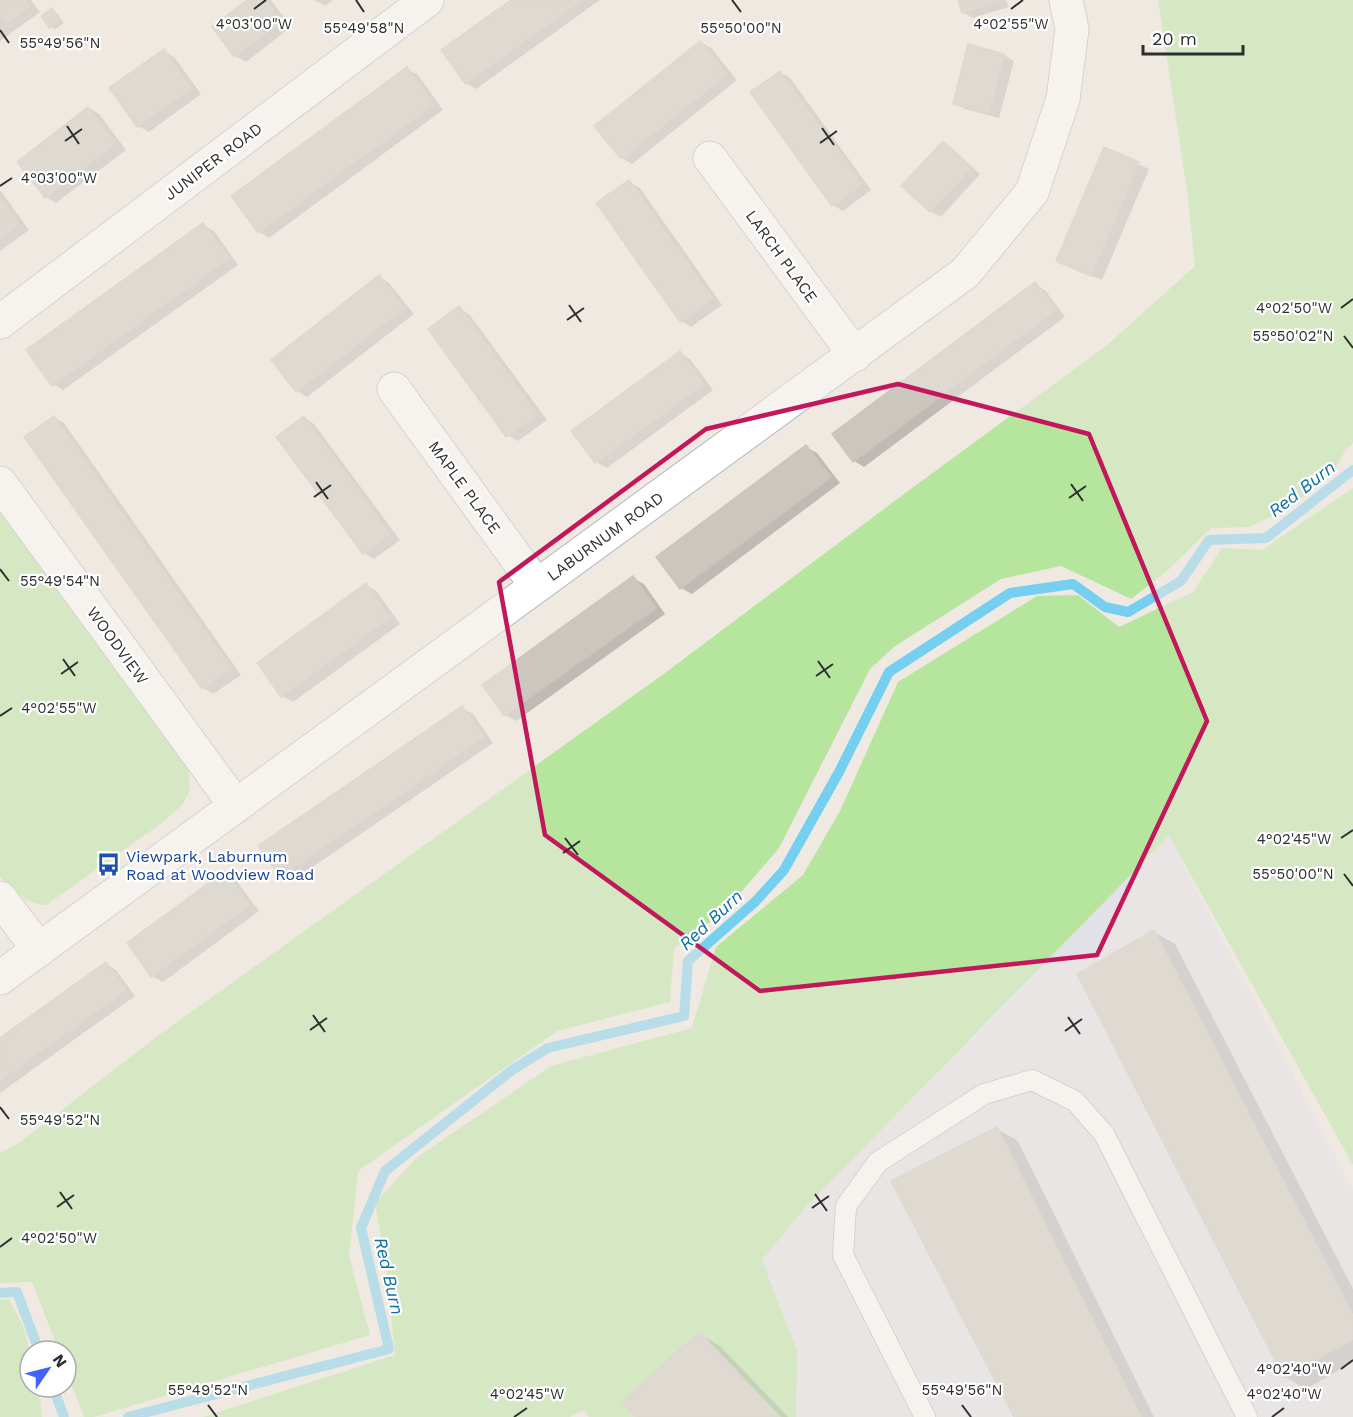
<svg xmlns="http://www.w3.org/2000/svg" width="1353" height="1417" font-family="'Work Sans',sans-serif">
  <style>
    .industrial { fill: #e3e1e8 }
    .green { fill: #b6e59e }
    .shadow { fill: #0003 }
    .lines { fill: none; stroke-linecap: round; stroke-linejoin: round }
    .stream { stroke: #75cff0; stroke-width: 10 }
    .building { fill: #cbc7bf; stroke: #cbc5ba; stroke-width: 1.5 }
    .lane-casing { stroke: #b4b7c1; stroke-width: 22 }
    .street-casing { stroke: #b4b7c1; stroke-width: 35 }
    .secondary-casing { stroke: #b4b7c1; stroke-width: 35 }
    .lane { stroke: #fff; stroke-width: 20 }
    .street { stroke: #fff; stroke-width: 33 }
    .secondary { stroke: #fff; stroke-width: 33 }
    .marked { fill: none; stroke: #c2185b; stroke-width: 4.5; stroke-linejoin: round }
    .ticks { fill: none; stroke: #2e2e2e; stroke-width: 2 }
    .labels { text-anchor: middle; stroke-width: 4.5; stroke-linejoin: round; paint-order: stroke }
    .street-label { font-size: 16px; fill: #2e2e2e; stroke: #fff }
    .transit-label { font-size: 16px; fill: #164399; stroke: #fff; text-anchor: start }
    .water-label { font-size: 18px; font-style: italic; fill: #0d6fa3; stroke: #fff }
    .ticks-label { font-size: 15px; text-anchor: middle; fill: #2e2e2e; stroke: #fff; stroke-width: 4.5; stroke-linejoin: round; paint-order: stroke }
  </style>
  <rect width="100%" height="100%" fill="#efe9e1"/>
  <!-- industrial -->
  <path class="industrial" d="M1169 836 1353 1190V1417H602Z"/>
  <!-- green -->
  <path class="green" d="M1158 0H1353V443L1345 451 1333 473 1290 507 1250 527 1211 528 1168 570 1131 599 1061 566 1001 579 895 646 870 669 779 848 726 910 674 949 670 1002 557 1031 358 1171 349 1256 370 1335 94 1417H84L66 1370V1351H59L32 1282 0 1283V1153L19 1143 159 1035 665 673 904 494 1106 346 1195 266 1188 197Z
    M1353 488V1165L1169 836 805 1208 762 1260 797 1351 796 1417H589L583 1410 570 1417H203L395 1355 386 1266 375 1203 416 1158 551 1066 692 1028 716 947 803 875 840 811 898 682 1037 596 1078 595 1119 627 1193 592 1222 548 1262 550Z
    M0 510 179 754 189 772 190 789 183 804 162 823 46 905C26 904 14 892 0 877Z
    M9 1299C30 1336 30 1346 30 1387H39L42 1417H0V1300Z"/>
  <!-- shadow -->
  <path class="shadow" d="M0 0H31L40 12 0 41Z
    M250 0H271L291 27 246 62 235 56Z
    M314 0H333L325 6Z
    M513 0H600L476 89 466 83Z
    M959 0H1006L1009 7 973 18 963 12Z
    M52 10 57 13 64 23 55 29 50 26Z
    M700 42 711 48 737 80 632 164 622 158Z
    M164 51 174 57 201 94 149 132 138 126Z
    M1004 55 1014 61 999 118 965 109 954 103Z
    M407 69 418 75 443 110 269 238 259 232Z
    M780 72 790 78 871 190 843 211 833 205Z
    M89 108 99 114 126 150 56 203 46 197Z
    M943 143 953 149 980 174 941 217 930 211Z
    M1105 149 1149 169 1102 280 1068 266Z
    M629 182 640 188 722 305 691 327 681 321Z
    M0 190 29 230 0 251Z
    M203 225 214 231 238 265 63 390 53 384Z
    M379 277 389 283 414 314 307 397 297 391 273 360Z
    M1035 284 1045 290 1065 317 864 467 854 461Z
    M459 308 469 314 547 420 518 441 507 435Z
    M680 353 690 359 713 390 607 468 596 462 573 431Z
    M54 418 64 423 241 675 213 694 203 688Z
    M304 418 314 424 400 540 374 559 364 553Z
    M806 447 817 453 840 483 692 594 681 588 658 557Z
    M633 578 644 584 665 614 516 721 505 715Z
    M366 585 376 591 400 624 293 702 282 696Z
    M462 708 473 714 493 743 291 882 281 876Z
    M225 873 235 879 259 911 163 982 152 976Z
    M1154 932 1175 944 1353 1289V1362L1306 1389 1285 1377Z
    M106 964 116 970 135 996 0 1093V1039Z
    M997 1129 1018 1141 1154 1417H1016Z
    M699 1334 720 1346 788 1417H640Z"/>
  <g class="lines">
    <!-- stream -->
    <path class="stream" d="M0 1293 17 1292 39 1351
      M53 1387 64 1417
      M128 1417 389 1349 361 1228 385 1171 512 1070 548 1048 684 1016 688 961 756 901 784 870 839 772 889 672 1010 593 1073 584 1105 607 1128 612 1181 581 1209 540 1266 538 1353 470"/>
  </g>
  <!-- building -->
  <path class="building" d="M0 0H26L30 6 7 23 0 14Z
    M247 0H266L282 21 234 57 212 27Z
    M511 0H582L465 84 441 50Z
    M958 0H999V1L962 13Z
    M52 8 60 20 49 28 41 16Z
    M700 41 727 74 621 159 594 126Z
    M968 44 1004 54 989 113 953 104Z
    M164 49 191 88 137 127 109 88Z
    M407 67 434 104 258 233 231 196Z
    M780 71 862 184 832 206 750 92Z
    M88 107 116 143 45 198 17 162Z
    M943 141 971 168 930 212 901 186Z
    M1104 147 1139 162 1091 276 1056 261Z
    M629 180 713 299 680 322 596 203Z
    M0 197 19 224 0 238Z
    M203 223 229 258 52 386 26 350Z
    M379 275 404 308 296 392 271 360Z
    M1035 282 1056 310 853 462 832 434Z
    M459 306 537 414 506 437 428 329Z
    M680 351 704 384 595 463 571 431Z
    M54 416 231 668 202 689 24 437Z
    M304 416 390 534 363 554 276 437Z
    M806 445 831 477 680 589 656 557Z
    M633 576 656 608 504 716 482 685Z
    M366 583 390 617 281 697 257 663Z
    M462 706 484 737 280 877 258 846Z
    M225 871 250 905 151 977 127 943Z
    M1154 930 1353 1316V1339L1284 1378 1077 974Z
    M106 962 126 990 0 1080V1038Z
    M997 1127 1141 1417H1014L891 1181Z
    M699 1332 780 1417H637L622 1402Z"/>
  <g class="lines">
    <defs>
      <path id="lane" d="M925 1417 843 1255 846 1206 878 1162 984 1094 1032 1080 1075 1101 1104 1134 1247 1417"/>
      <path id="street" d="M710 158 855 355
        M0 322 427 0
        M394 389 536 585
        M0 483 236 806
        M0 898 39 950"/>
      <path id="secondary" d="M0 978 965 273 1032 192 1063 99 1072 29 1066 0"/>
    </defs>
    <!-- lane casing -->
    <use href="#lane" class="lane-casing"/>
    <!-- street casing -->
    <use href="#street" class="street-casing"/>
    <!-- secondary casing -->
    <use href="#secondary" class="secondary-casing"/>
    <!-- lane -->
    <use href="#lane" class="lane"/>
    <!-- street -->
    <use href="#street" class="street"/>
    <!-- secondary -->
    <use href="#secondary" class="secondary"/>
  </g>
  <!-- marked area -->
  <path d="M0 0H1353V1417H0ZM898 384 1089 434 1207 721 1097 955 760 991 545 835 499 582 706 429Z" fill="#efe9e1" fill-opacity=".55" fill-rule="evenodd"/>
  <path class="marked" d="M898 384 1089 434 1207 721 1097 955 760 991 545 835 499 582 706 429Z"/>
  <!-- ticks -->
  <path class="ticks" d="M356 0 364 12M732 0 741 12M254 9 266 0M1011 9 1023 0M0 30 9 43M67 126 79 144M822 128 834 145M65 141 82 129M820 143 837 131M0 186 12 178M569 305 581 322M1341 308 1353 299M567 320 584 308M1344 336 1353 348M316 482 328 499M1071 484 1083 501M314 497 331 485M1069 498 1086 486M0 569 9 581M63 659 75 676M818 661 830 678M61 674 78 662M816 676 833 664M0 716 12 708M565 838 578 855M1341 838 1353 830M563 853 580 841M1344 874 1353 886M313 1015 325 1032M1068 1017 1080 1034M310 1030 327 1018M1065 1031 1082 1019M0 1107 9 1119M60 1192 72 1209M815 1194 827 1211M57 1207 74 1195M812 1208 829 1196M0 1247 12 1238M1341 1369 1353 1360M208 1405 217 1417M962 1405 971 1417M514 1417 527 1408M1272 1417 1284 1408"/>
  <!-- icons -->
  <defs>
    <symbol id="bus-bare" viewBox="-9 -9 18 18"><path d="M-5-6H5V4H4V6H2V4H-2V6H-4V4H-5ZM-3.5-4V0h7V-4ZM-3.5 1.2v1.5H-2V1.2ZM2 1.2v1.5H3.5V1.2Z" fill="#1a4fb4" stroke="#fff" stroke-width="2.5" paint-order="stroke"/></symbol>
  </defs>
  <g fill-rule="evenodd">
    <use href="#bus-bare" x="92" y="848" width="33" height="33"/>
  </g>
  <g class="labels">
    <!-- street labels -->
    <g class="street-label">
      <text transform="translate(213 161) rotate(-37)" y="6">JUNIPER ROAD</text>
      <text transform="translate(782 256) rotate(54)" y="6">LARCH PLACE</text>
      <text transform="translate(465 487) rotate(54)" y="6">MAPLE PLACE</text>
      <text transform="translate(605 536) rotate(-36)" y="6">LABURNUM ROAD</text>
      <text transform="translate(118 645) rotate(54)" y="6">WOODVIEW</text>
    </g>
    <!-- transit labels -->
    <g class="transit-label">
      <text x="126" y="862">Viewpark, Laburnum<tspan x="126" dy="18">Road at Woodview Road</tspan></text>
    </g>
    <!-- water labels -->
    <g class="water-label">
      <text transform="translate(1302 489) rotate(-38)" y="6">Red Burn</text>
      <text transform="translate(711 920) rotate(-43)" y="6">Red Burn</text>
      <text transform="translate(389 1276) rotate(77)" y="6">Red Burn</text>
    </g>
  </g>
  <g class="ticks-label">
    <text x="254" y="29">4°03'00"W</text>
    <text x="1011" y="29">4°02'55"W</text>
    <text x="364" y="33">55°49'58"N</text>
    <text x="741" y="33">55°50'00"N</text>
    <text x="60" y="48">55°49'56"N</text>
    <text x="59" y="183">4°03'00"W</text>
    <text x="1294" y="313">4°02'50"W</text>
    <text x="1293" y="341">55°50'02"N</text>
    <text x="60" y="586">55°49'54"N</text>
    <text x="59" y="713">4°02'55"W</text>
    <text x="1294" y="844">4°02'45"W</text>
    <text x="1293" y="879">55°50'00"N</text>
    <text x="60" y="1125">55°49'52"N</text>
    <text x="59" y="1243">4°02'50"W</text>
    <text x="1294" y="1374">4°02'40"W</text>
    <text x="208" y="1395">55°49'52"N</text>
    <text x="962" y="1395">55°49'56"N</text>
    <text x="527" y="1399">4°02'45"W</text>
    <text x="1284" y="1399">4°02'40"W</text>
  </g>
  <!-- north arrow -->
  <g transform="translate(48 1369) rotate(55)"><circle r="28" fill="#ffffff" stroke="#ababab" stroke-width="1.5"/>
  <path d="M0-4.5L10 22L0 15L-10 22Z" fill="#4264fb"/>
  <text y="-9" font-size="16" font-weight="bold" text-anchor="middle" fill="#2e2e2e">N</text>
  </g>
  <!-- scale -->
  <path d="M1143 45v9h100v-9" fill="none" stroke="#2e2e2e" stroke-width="3"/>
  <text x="1152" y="45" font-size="18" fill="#2e2e2e" stroke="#ffffff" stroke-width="4.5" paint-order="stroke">20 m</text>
</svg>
